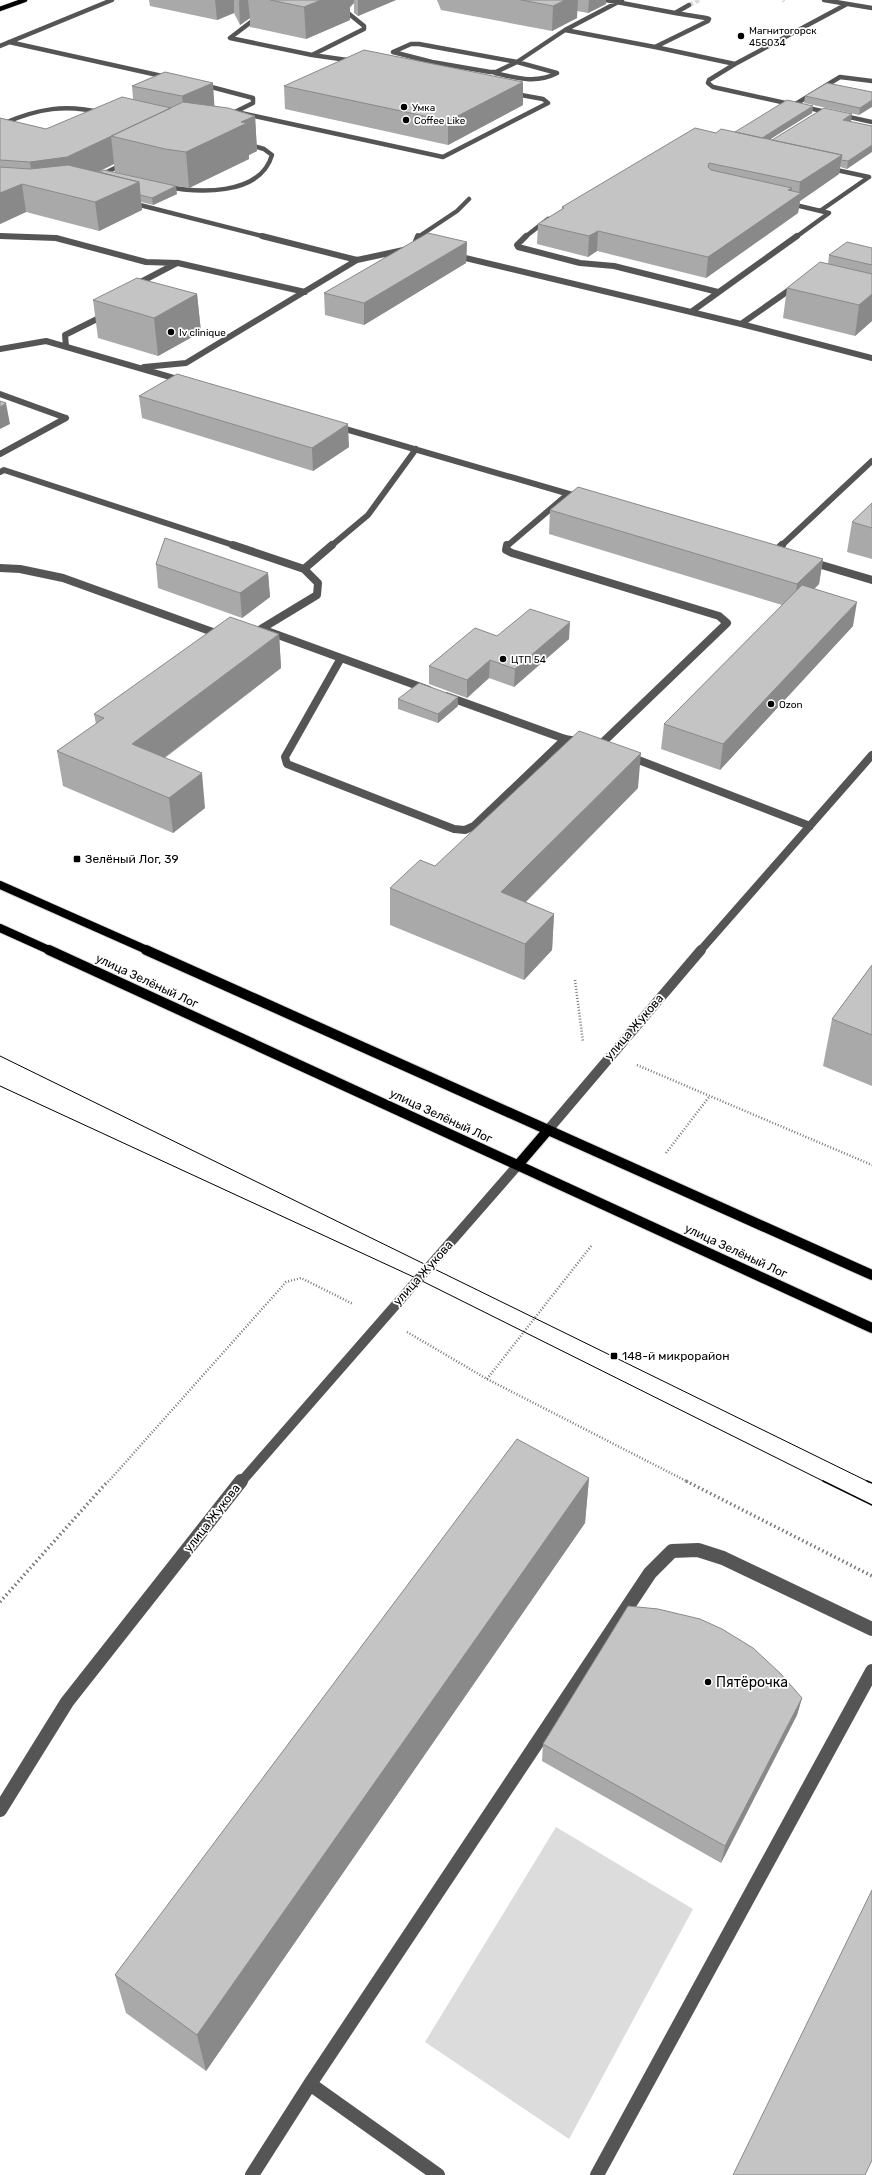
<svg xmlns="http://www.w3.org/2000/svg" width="872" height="2175" font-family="Rubik,sans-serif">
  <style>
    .green { fill: #dcdcdc }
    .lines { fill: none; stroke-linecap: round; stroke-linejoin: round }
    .minor-tunnel { stroke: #d9d9d9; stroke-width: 4.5; stroke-dasharray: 4.5 2.5; stroke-linecap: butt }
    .major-far2-casing { stroke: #dbdbdb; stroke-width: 5.5 }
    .major-far1-casing { stroke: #dbdbdb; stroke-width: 10 }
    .major-casing { stroke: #dbdbdb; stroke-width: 12 }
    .path-far2 { stroke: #777; stroke-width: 1; stroke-dasharray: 0.5 1; stroke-linecap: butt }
    .path-far1 { stroke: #777; stroke-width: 2.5; stroke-dasharray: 1 2; stroke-linecap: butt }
    .path { stroke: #777; stroke-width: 3.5; stroke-dasharray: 1.5 3; stroke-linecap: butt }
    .minor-far4 { stroke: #555; stroke-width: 4.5 }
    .minor-far3 { stroke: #555; stroke-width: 6 }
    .minor-far2 { stroke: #555; stroke-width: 8 }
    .minor-far1 { stroke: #555; stroke-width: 10 }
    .minor { stroke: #555; stroke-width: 14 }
    .major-far2 { stroke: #000; stroke-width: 4.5 }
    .major-far1 { stroke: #000; stroke-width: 8 }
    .major { stroke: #000; stroke-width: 10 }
    .tram-far1 { stroke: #000; stroke-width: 1 }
    .tram { stroke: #000; stroke-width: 1.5 }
    .wall { fill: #a9a9a9; fill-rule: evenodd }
    .shaded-wall { fill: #898989 }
    .building { fill: #c4c4c4; stroke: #898989 }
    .poi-dot { fill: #000; stroke: #fff; stroke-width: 1.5 }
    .labels { text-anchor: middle; stroke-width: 3.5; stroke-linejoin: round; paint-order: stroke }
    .far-poi-label { font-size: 10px; fill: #000; stroke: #fff; text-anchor: start }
    .poi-label { font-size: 12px; fill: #000; stroke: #fff; text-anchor: start }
    .street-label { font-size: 12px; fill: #000; stroke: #fff }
    .near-poi-label { font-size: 14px; fill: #000; stroke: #fff; text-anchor: start }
  </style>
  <rect width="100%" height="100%" fill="#fff"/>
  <!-- green -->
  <path class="green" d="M556 1827 693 1909 569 2139 425 2042Z"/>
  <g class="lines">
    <!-- minor-tunnel -->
    <path class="minor-tunnel" d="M689 5 699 0"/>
    <defs>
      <path id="major-far2" d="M0 9 25 0"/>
      <path id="major-far1" d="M0 885 149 951
        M0 928 51 951"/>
      <path id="major" d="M49 950 872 1328
        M146 950 872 1275
        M518 1165 548 1130"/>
    </defs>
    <!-- major-far2 casing -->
    <use href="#major-far2" class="major-far2-casing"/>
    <!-- major-far1 casing -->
    <use href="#major-far1" class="major-far1-casing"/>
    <!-- major casing -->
    <use href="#major" class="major-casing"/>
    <!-- path-far2 -->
    <path class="path-far2" d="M782 2 785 0"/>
    <!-- path-far1 -->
    <path class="path-far1" d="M575 980 583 1042
      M637 1065 872 1165
      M666 1153 709 1097
      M407 1332 487 1379 688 1482
      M487 1379 592 1245
      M108 1482 286 1282 301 1278 353 1304"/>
    <!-- path -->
    <path class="path" d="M686 1481 872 1576
      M0 1602 108 1481"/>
    <!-- minor-far4 -->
    <path class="minor-far4" d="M606 0 675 13
      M622 0 565 30 655 47 708 21 709 19 706 18 675 13 689 5
      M824 0 872 8
      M260 15 230 38 312 55 364 29V26L348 13 338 14
      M9 42 171 78
      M411 44H419L517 62 496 72H490L432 62 393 52Z
      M0 46 112 0
      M655 47 735 64 709 80 708 83 713 87 872 122
      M312 55 354 61
      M517 62 565 30
      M735 64 847 4
      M495 73C517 78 536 84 557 73L517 62
      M200 84 253 98V103L233 113
      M794 105 840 77 872 81
      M241 113 443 157 548 103 543 99 510 93
      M0 141 7 137 2 124C39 108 65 104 104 113
      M99 176 127 162
      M163 186C196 193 260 197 272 155L264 149 244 143
      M128 202 266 237
      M787 203 829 213 796 237
      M820 211 869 177 827 168
      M0 236 27 237
      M418 237 457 211 469 199
      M525 237 548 219"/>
    <!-- minor-far3 -->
    <path class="minor-far3" d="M0 236 56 238 146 262 178 263 305 292
      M262 236 357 260 408 249
      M526 236 517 245 518 247 580 263 614 266 718 292
      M418 247 416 241 418 236
      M453 255 741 324
      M798 284 741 324 872 358
      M133 286 177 263
      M691 312 797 236
      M66 346 65 335 107 314
      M0 349 46 341 184 381
      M144 367 186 363 357 260
      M0 394 66 418
      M335 426 583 498
      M0 454 66 418
      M0 472 4 470 236 546
      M331 546 368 515 416 449
      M507 546 568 494
      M781 546 872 461"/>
    <!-- minor-far2 -->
    <path class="minor-far2" d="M233 545 304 569 318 583 317 595 261 629
      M507 545 506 550 512 553 719 616 727 623 600 745 606 747
      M781 553 776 551 782 545
      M808 561 872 580
      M0 568 20 569 63 578 221 635
      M304 569 332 545
      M267 631 429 690
      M341 658 285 757 287 764 454 829 465 830 474 826 565 739
      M446 696 565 739 582 742
      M628 756 810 826
      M700 951 872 755"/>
    <!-- minor-far1 -->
    <path class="minor-far1" d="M548 1130 701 950
      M241 1482 518 1165"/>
    <!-- minor -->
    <path class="minor" d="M0 1810 67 1702 241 1481
      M310 2084 438 2175
      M252 2175 310 2084 650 1573 672 1551 698 1550 723 1558 872 1629
      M597 2175 872 1671"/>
    <!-- major-far2 -->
    <use href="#major-far2" class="major-far2"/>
    <!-- major-far1 -->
    <use href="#major-far1" class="major-far1"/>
    <!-- major -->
    <use href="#major" class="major"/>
    <!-- tram-far1 -->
    <path class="tram-far1" d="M0 1056 869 1482
      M0 1086 418 1279 825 1482"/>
    <!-- tram -->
    <path class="tram" d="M823 1481 872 1505
      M867 1481 872 1483"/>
  </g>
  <!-- wall -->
  <path class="wall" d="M149 0H396L358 16 354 13V3L350 7V20L306 39 250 27V18L240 25 234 13 217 20 150 6Z
    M437 0H606V4L588 13 577 11V18L552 31 441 10Z
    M165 72 215 106 255 116 257 151 249 155V159L189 188 171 185 177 194 153 205 141 202 142 210 99 231 26 212 0 224V118L46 129 133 99 132 86ZM114 164 115 172 147 180 98 172Z
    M523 82V105L448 145 285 109 284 86Z
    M872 92 859 115 804 103 805 96Z
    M813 106 812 113 770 139 772 140 851 121 850 122 872 126 847 169 840 167 839 174 800 201 798 213 706 278 597 251 588 257 537 244 538 224 562 209V207L735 132Z
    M467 242 466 263 364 325 325 315 324 293Z
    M872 248V321L855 336 783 318 787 288 828 264 829 255Z
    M197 294 201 332 158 356 98 338 93 300Z
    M139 396 349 447 313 471 142 418Z
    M872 503V559L847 552 852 522Z
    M550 510 823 559 819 584 814 589 853 626 720 770 661 749 664 724 782 605 549 534Z
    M156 564 268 573 270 597 242 618 158 588Z
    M279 634 281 668 165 758 205 808 173 833 63 786 57 751 96 724 94 714Z
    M497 636 569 639 514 687 489 678 467 698 429 684V666Z
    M398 699 458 706 438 723 398 709Z
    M638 788 526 902 554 914 552 950 524 980 390 925V888L435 866Z
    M872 965V1086L823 1066 832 1019Z
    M589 1478 585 1523 206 2071 126 2013 115 1975Z
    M802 1698 797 1715 721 1863 542 1761 543 1744Z"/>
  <!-- shaded-wall -->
  <path class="shaded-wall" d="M215 0H234V13L217 20Z
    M240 0H248L250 18 240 25 239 1Z
    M321 0H354V3L350 7V20L306 39 304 7Z
    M358 0H396L358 16Z
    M565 0H578L577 18 552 31 553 6Z
    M589 0H606V4L588 13Z
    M523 82V105L448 145V121Z
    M213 83 215 115 185 129 182 96Z
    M872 100V107L859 115 860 108Z
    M813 106 812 113 755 149 756 142Z
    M852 114 851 121 842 127 843 120Z
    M255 116 257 151 249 155V159L189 188 186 152 241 122Z
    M111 136 114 164 71 185 33 187 30 162Z
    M872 145V152L847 169 848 161Z
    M842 155 839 174 800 201 798 213 706 278 708 257 788 190 792 188 790 200 799 194 800 182Z
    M139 182 142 210 99 231 95 202Z
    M22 184 26 212 0 224V193Z
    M176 186 177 194 153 205 152 198Z
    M598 231 597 251 588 257 589 236Z
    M467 242 466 263 364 325V303Z
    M197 294 201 332 158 356 154 318Z
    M872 294V321L855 336 859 305Z
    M6 403 10 424 0 429V407Z
    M348 424 349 447 313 471 312 448Z
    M823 559 819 584 794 609 797 584Z
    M268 573 270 597 242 618 240 593Z
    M857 602 853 626 720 770 723 744Z
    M570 622 569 639 514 687 515 669Z
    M279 634 281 668 136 779 132 744Z
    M490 660 489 678 467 698V680Z
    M458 697V706L438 723V714Z
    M641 753 638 788 499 929 501 892Z
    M202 773 205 808 173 833 169 798Z
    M554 914 552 950 524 980 525 944Z
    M589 1478 585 1523 206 2071 197 2035Z
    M802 1698 797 1715 721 1863 725 1846Z"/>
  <!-- building -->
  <path class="building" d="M270 0H321L304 7Z
    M521 0H565L553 6Z
    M364 50 523 82 448 121 284 86Z
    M165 72 213 83 182 96 132 86Z
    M827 83 872 92V100L860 108 805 96Z
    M122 97 171 108 67 157 30 162 0 160V118L46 129Z
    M787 100 813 106 762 138 735 132Z
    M183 102 228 108 255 116 241 122 247 123 186 152 165 149 111 136Z
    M824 108 852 114 843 120 872 126V145L848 161 841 160 842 155 772 140Z
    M695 128 716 133 721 129 842 155 800 182 709 163 708 167 711 170 792 188 788 190 801 193 708 257 598 231 589 236 538 224 564 208 562 207Z
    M68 165 139 182 95 202 22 184 0 193V167L30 169Z
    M104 170 176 186 152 198 140 195 139 182 99 172Z
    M428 233 467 242 364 303 324 293Z
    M847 242 872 248V265L829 255Z
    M820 262 872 274V294L859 305 787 288Z
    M137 278 197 294 154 318 93 300Z
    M177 374 348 424 312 448 139 396Z
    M0 401 6 403 0 407Z
    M578 487 823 559 797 584 550 510Z
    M872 503V528L852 522Z
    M165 538 268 573 240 593 156 564Z
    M802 585 857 602 723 744 664 724Z
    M530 609 570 622 515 669 490 660 467 680 429 666 475 628 497 636Z
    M230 617 279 634 132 744 202 773 169 798 57 751 104 718 94 714Z
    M419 683 458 697 438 714 398 699Z
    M579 731 641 753 501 892 554 914 525 944 390 888 420 860 435 866Z
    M872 965V1035L832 1019Z
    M517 1439 589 1478 197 2035 115 1975Z
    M628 1606 658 1609 700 1619 722 1629 753 1648 781 1674 802 1698 725 1846 543 1744Z
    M872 1890V2160L865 2175H733Z"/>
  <!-- markers -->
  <g class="poi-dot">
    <circle cx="741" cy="36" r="4"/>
    <circle cx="404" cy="107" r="4"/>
    <circle cx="406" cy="120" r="4"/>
    <circle cx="171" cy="332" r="4"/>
    <circle cx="503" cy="659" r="4"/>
    <circle cx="771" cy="704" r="4"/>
    <rect x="73" y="855" width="8" height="8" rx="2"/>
    <rect x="610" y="1352" width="8" height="8" rx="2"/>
    <circle cx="708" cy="1682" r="4"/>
  </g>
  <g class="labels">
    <!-- far-poi labels -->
    <g class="far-poi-label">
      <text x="749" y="34">Магнитогорск<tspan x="749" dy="12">455034</tspan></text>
      <text x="412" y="111">Умка</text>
      <text x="414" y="124">Coffee Like</text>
      <text x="179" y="336">Iv clinique</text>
      <text x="511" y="663">ЦТП 54</text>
      <text x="779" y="708">Ozon</text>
    </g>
    <!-- poi labels -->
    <g class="poi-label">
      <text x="85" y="863">Зелёный Лог, 39</text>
      <text x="622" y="1360">148-й микрорайон</text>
    </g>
    <!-- street labels -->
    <g class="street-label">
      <text transform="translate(147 981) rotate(25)" y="4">улица Зелёный Лог</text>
      <text transform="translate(634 1027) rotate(-49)" y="4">улица Жукова</text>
      <text transform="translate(441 1116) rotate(25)" y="4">улица Зелёный Лог</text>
      <text transform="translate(736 1251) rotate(25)" y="4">улица Зелёный Лог</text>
      <text transform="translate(423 1273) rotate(-48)" y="4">улица Жукова</text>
      <text transform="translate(212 1518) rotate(-52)" y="4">улица Жукова</text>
    </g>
    <!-- near-poi labels -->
    <g class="near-poi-label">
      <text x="716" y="1687">Пятёрочка</text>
    </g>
  </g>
</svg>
